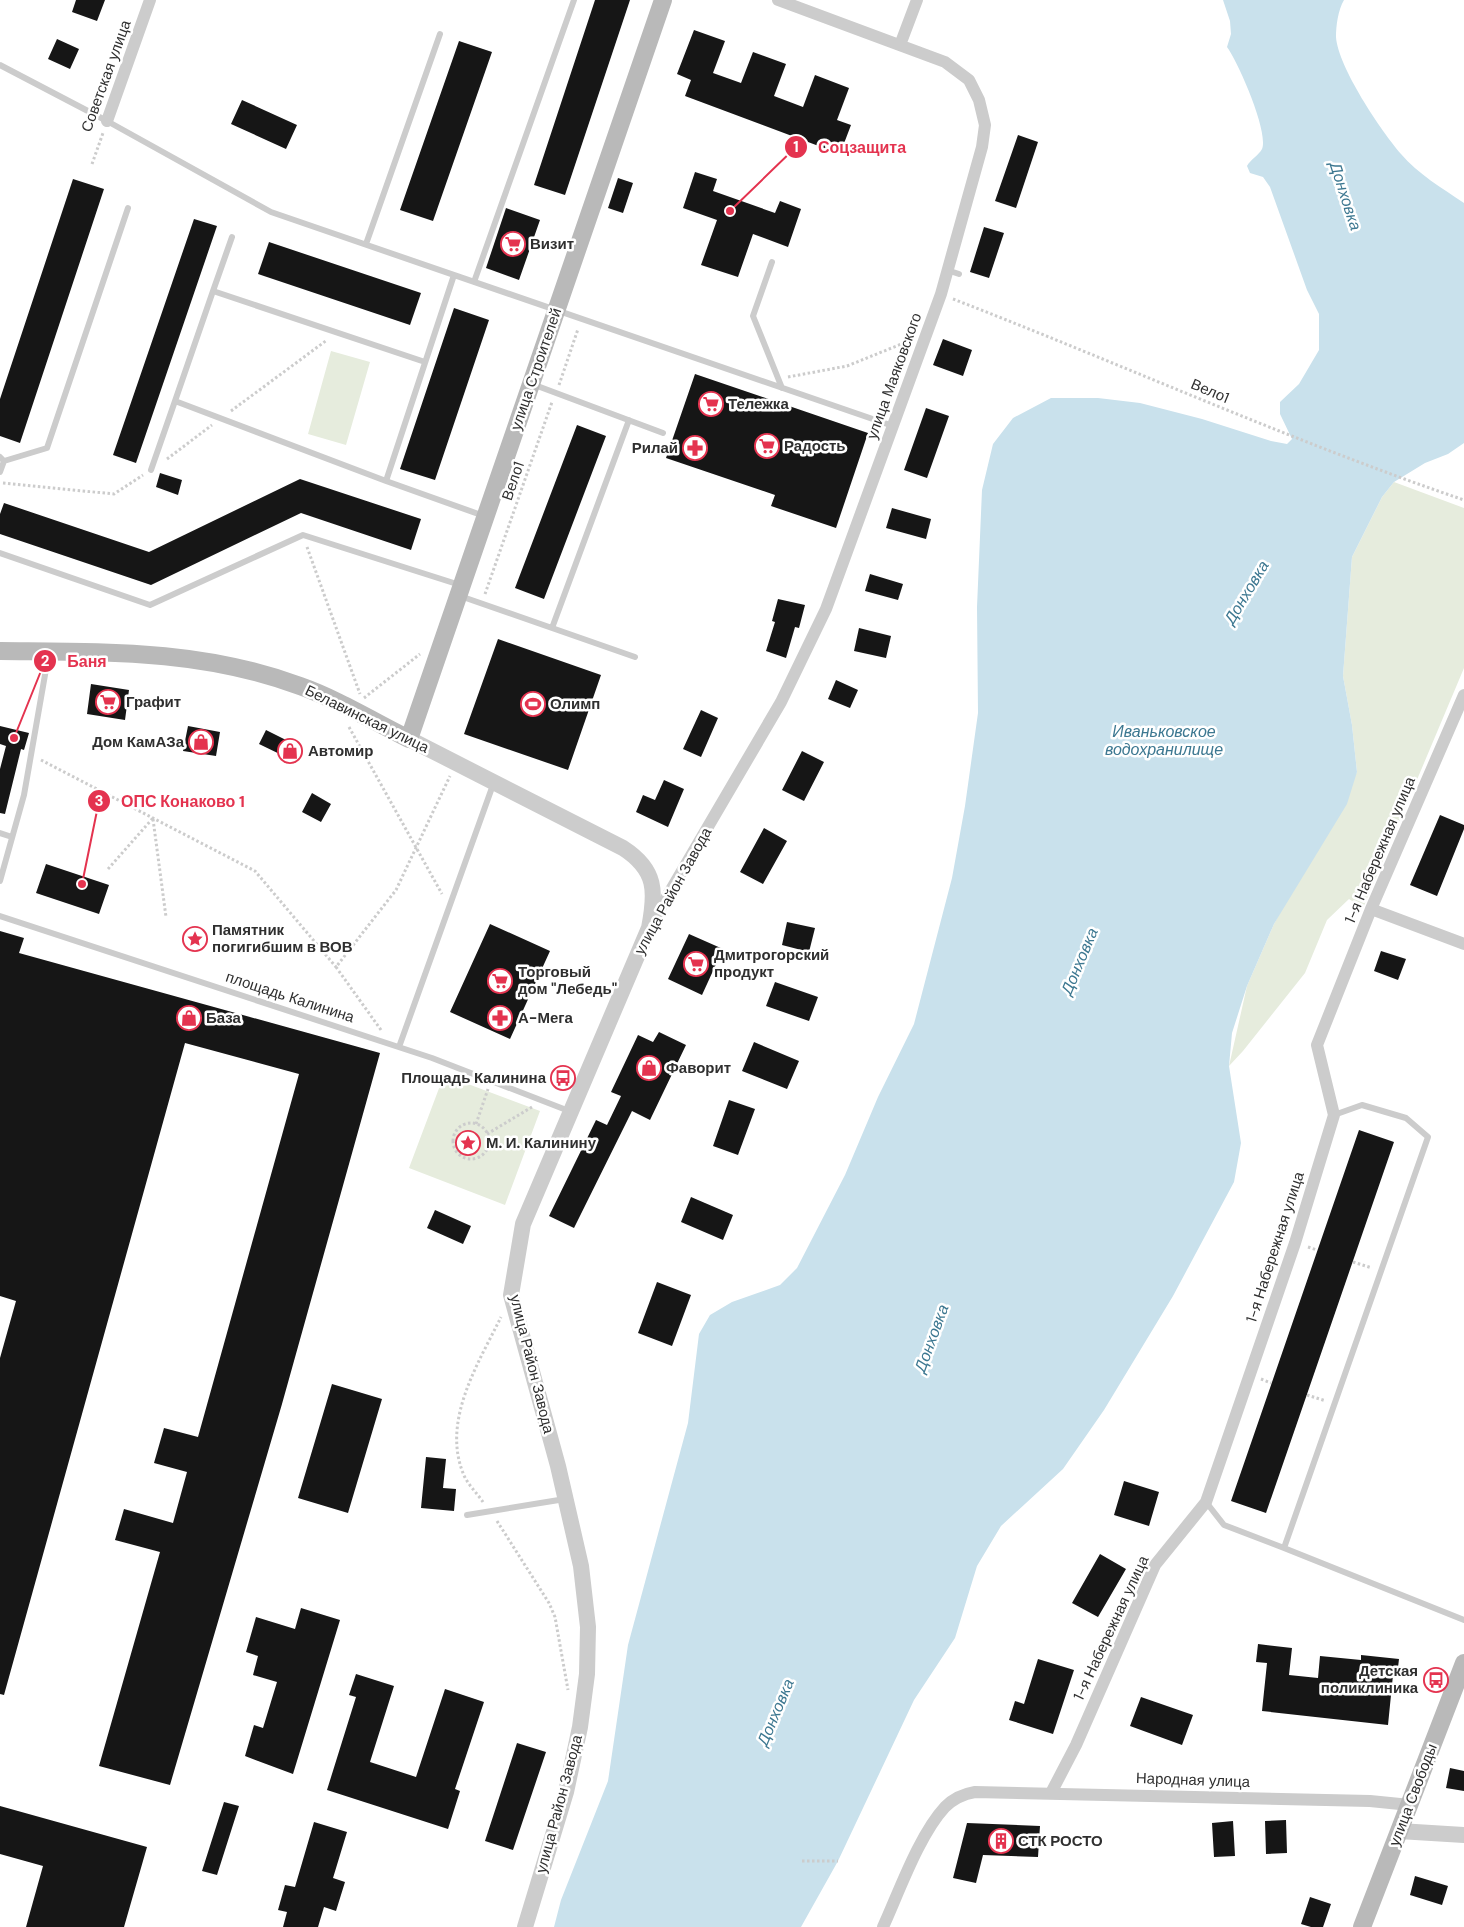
<svg xmlns="http://www.w3.org/2000/svg" width="1464" height="1927" font-family="'DM Sans',sans-serif">
  <style>
    .green { fill: #e6ecdd }
    .water { fill: #c9e1ec }
    .building { fill: #161616 }
    .lines { fill: none; stroke-linecap: round; stroke-linejoin: round }
    .path { stroke: #ccc; stroke-width: 3; stroke-dasharray: 2.5 2.5; stroke-linecap: butt }
    .service { stroke: #ccc; stroke-width: 6 }
    .minor { stroke: #ccc; stroke-width: 12 }
    .tertiary { stroke: #ccc; stroke-width: 16 }
    .secondary { stroke: #b9b9b9; stroke-width: 18 }
    .labels { text-anchor: middle; stroke-width: 5; stroke-linejoin: round; paint-order: stroke }
    .street-label { font-size: 15px; fill: #2f2f2f; stroke: #fff }
    .poi-label { font-size: 15px; font-weight: bold; fill: #2f2f2f; stroke: #fff; text-anchor: start }
    .water-label { font-size: 16px; font-style: italic; fill: #3d7891; stroke: #fff }
    .leader { fill: none; stroke: #e4334f; stroke-width: 2 }
    .callout-dot { fill: #e4334f; stroke: #fff; stroke-width: 2 }
    .mark-label { font-size: 15px; text-anchor: middle; font-weight: bold; fill: #fff }
    .callout-label { font-size: 16px; text-anchor: middle; font-weight: bold; fill: #e4334f; stroke: #fff; stroke-width: 5; stroke-linejoin: round; paint-order: stroke }
  </style>
  <rect width="100%" height="100%" fill="#fff"/>
  <!-- green -->
  <path class="green" d="M331 351 370 362 346 445 308 434Z
    M1394 482 1464 508V668L1363 908 1349 899 1327 920 1305 973 1243 1051 1229 1066 1247 986 1274 924 1357 772 1352 725 1343 676 1352 557 1382 497Z
    M444 1075 540 1111 505 1205 409 1168Z"/>
  <!-- water -->
  <path class="water" d="M1223 0H1344C1338 10 1336 26 1336 37 1338 67 1381 131 1401 154 1418 174 1442 188 1464 203V443L1448 454 1425 463 1394 482 1382 497 1352 557 1343 676 1352 725 1357 772 1347 804 1274 924 1247 986 1232 1033 1229 1066 1241 1143 1234 1182 1173 1296 1104 1410 1063 1469 1001 1526 977 1566 955 1638 914 1700 838 1861 801 1927H554L561 1900 608 1781 628 1645 688 1423 699 1334 710 1315 732 1302 780 1285 797 1268 845 1175 878 1097 914 1024 952 878 965 806 978 713 977 607 982 490 993 444 1013 418 1051 398H1098L1140 403 1202 419 1271 441 1287 444 1292 439 1280 414V402L1299 384 1319 350V314L1307 290 1270 187 1263 177 1250 173 1247 166C1250 160 1259 155 1262 149 1269 132 1238 62 1227 47L1231 34 1230 21Z"/>
  <!-- building -->
  <path class="building" d="M76 0H105L97 21 72 12Z
    M595 0H630L565 195 534 185Z
    M694 30 725 41 713 73 741 83 753 52 786 64 774 96 803 107 815 75 849 88 837 120 851 125 840 154 685 96 691 80 677 74Z
    M57 39 79 49 70 69 48 59Z
    M459 41 492 52 433 221 400 210Z
    M242 100 297 125 286 149 231 124Z
    M1018 135 1038 142 1016 208 995 201Z
    M695 172 717 179 713 191 775 213 780 201 801 209 788 247 753 234 738 277 701 265 717 220 683 208Z
    M618 178 633 183 623 213 608 208Z
    M73 179 104 189 20 443 0 436V399Z
    M506 208 540 220 519 280 486 268Z
    M194 219 217 226 136 463 113 455Z
    M984 227 1004 233 989 278 970 272Z
    M269 242 421 293 410 325 258 274Z
    M454 308 489 320 435 480 400 469Z
    M943 339 972 350 963 376 933 365Z
    M695 374 868 433 836 528 771 506 775 495 666 458Z
    M926 408 949 416 927 478 904 470Z
    M577 425 606 436 544 599 515 588Z
    M160 473 182 480 178 495 156 487Z
    M300 479 421 519 411 550 301 513 151 585 0 534V514L4 503 149 552Z
    M892 508 931 519 926 539 886 528Z
    M870 574 903 584 898 600 865 591Z
    M778 599 805 605 799 628 795 627 786 658 766 651 775 622 772 621Z
    M859 628 891 636 886 658 854 651Z
    M498 639 601 675 568 770 464 734Z
    M836 680 858 690 850 708 828 699Z
    M91 684 129 690 125 720 87 714Z
    M701 710 718 718 701 757 683 749Z
    M0 726 29 733 24 750 21 749 5 814 0 813V769L6 746 0 744Z
    M188 726 220 732 216 756 183 751Z
    M266 730 296 745 290 759 259 744Z
    M802 751 824 762 804 801 782 790Z
    M664 780 684 789 668 827 636 812 643 795 655 800Z
    M312 793 331 804 321 822 302 812Z
    M1440 815 1464 825V829L1437 896 1410 885Z
    M764 828 787 841 763 884 740 872Z
    M46 864 109 885 99 914 36 893Z
    M787 922 815 928 809 952 782 945Z
    M490 924 550 951 510 1039 450 1012Z
    M0 931 24 938 19 953 380 1053 282 1404 170 1785 99 1766 160 1552 115 1540 124 1509 173 1523 187 1472 154 1463 164 1428 198 1437 299 1074 185 1043 4 1695 0 1694V1358L16 1301 0 1296Z
    M689 934 723 949 702 995 668 979Z
    M1381 951 1406 959 1398 980 1374 971Z
    M775 982 818 997 809 1021 766 1006Z
    M659 1032 686 1045 650 1120 632 1111 574 1228 549 1216 596 1120 607 1125 621 1096 611 1092 638 1035 653 1042Z
    M754 1042 799 1061 787 1089 742 1071Z
    M729 1100 755 1109 738 1155 713 1146Z
    M1359 1130 1394 1142 1266 1513 1231 1501Z
    M691 1197 733 1215 723 1240 681 1222Z
    M435 1210 471 1226 463 1244 427 1228Z
    M657 1282 691 1295 672 1346 638 1333Z
    M332 1384 382 1399 348 1513 298 1498Z
    M426 1457 446 1459 443 1488 456 1489 454 1511 421 1508Z
    M1124 1481 1159 1492 1149 1526 1114 1515Z
    M1100 1554 1126 1569 1098 1617 1072 1603Z
    M301 1608 340 1620 293 1774 245 1756 254 1725 263 1728 277 1682 253 1675 258 1656 246 1652 256 1617 295 1629Z
    M1258 1644 1292 1648 1289 1675 1318 1678 1320 1656 1361 1660V1655L1399 1659 1397 1676 1393 1675 1388 1725 1262 1711 1267 1663 1256 1662Z
    M1038 1659 1074 1670 1053 1734 1009 1720 1015 1701 1024 1704Z
    M356 1674 394 1686 370 1762 416 1777 445 1689 484 1702 455 1789 460 1791 448 1829 327 1790 356 1697 349 1695Z
    M1141 1697 1193 1715 1182 1745 1130 1726Z
    M517 1743 546 1752 513 1850 485 1841Z
    M1450 1768 1464 1771V1791L1446 1788Z
    M224 1802 239 1806 217 1875 202 1871Z
    M0 1806 147 1847 124 1927H26L43 1866 0 1854Z
    M1286 1820 1287 1853 1266 1854 1265 1821Z
    M1233 1821 1235 1856 1214 1857 1212 1823Z
    M314 1822 347 1832 333 1878 345 1882 336 1911 324 1907 318 1927H283L287 1912 278 1910 285 1885 295 1887Z
    M967 1823 1040 1826 1038 1857 983 1855 976 1883 953 1878Z
    M1415 1876 1448 1886 1442 1905 1410 1895Z
    M1310 1897 1331 1904 1323 1927H1311L1301 1924Z"/>
  <g class="lines">
    <!-- path -->
    <path class="path" d="M92 164 103 133
      M953 299C1124 365 1291 441 1464 500
      M788 377 847 366 909 341
      M559 385 578 329
      M231 411 327 340
      M167 459 212 425
      M3 483 114 494 143 475
      M307 547 360 694
      M485 594 552 402
      M364 698 420 654
      M349 727 442 894
      M41 760 255 871 336 967
      M153 819 166 917
      M108 869 153 818
      M381 1030 336 967 396 890 450 776
      M453 1141a18 18 0 1 1 36 0a18 18 0 1 1-36 0Z
      M476 1124 488 1089
      M487 1134 532 1107
      M1308 1247 1317 1250
      M1353 1262 1372 1268
      M1261 1379 1271 1383
      M1307 1395 1326 1401
      M483 1502C477 1493 467 1484 463 1473 442 1420 478 1364 501 1317
      M497 1521 549 1603 555 1617 568 1690
      M802 1861H838"/>
    <!-- service -->
    <path class="service" d="M0 65 107 121 271 212 893 426
      M366 244 440 34
      M772 262 753 316 782 388
      M947 270 959 274
      M454 275 386 481 484 516
      M474 282 574 0
      M213 291 232 237
      M532 384 663 433
      M175 401 213 291 425 362
      M0 457 4 461 0 472
      M4 461 47 448 128 208
      M151 470 175 401 386 481
      M0 553 150 605 303 535 460 585
      M460 596 552 628 629 420
      M552 628 635 657
      M0 833 12 837
      M0 881 24 795 49 652
      M0 916 432 1058 569 1111
      M399 1047 494 782
      M1334 1115 1362 1105 1406 1118 1428 1137 1284 1548 1464 1620
      M1206 1502 1224 1525 1284 1548
      M467 1515 565 1499"/>
    <!-- minor -->
    <path class="minor" d="M900 45 917 0
      M107 121 150 0
      M1371 909 1464 944
      M651 924 781 702 826 609 941 294 982 147 985 125 979 100 969 80 945 62 778 0
      M1051 1793 1076 1745 1155 1565 1206 1502 1295 1243 1334 1115 1317 1045 1371 909 1464 695
      M883 1927C899 1892 919 1835 945 1807 954 1798 963 1794 975 1792L1370 1801 1410 1805"/>
    <!-- tertiary -->
    <path class="tertiary" d="M409 739 623 848C657 870 656 892 649 928L523 1224 511 1295 558 1466 581 1566 588 1627 587 1674 580 1727 566 1792 525 1927
      M1399 1831 1464 1835"/>
    <!-- secondary -->
    <path class="secondary" d="M0 651C104 652 200 649 300 686 337 699 373 721 409 739L663 0
      M1362 1927 1464 1663"/>
  </g>
  <!-- icons -->
  <defs>
    <symbol id="supermarket-ring" viewBox="-11 -11 22 22"><circle r="9.5" fill="#fff" stroke="#e4334f" stroke-width="1.5"/><path d="M-6-5.5h2.5l.6 2H6L4.5 2H-2.5L-4.4-4H-6ZM-1.5 3.2a1.3 1.3 0 1 0 .1 0ZM3 3.2a1.3 1.3 0 1 0 .1 0Z" fill="#e4334f"/></symbol>
    <symbol id="pharmacy-ring" viewBox="-11 -11 22 22"><circle r="9.5" fill="#fff" stroke="#e4334f" stroke-width="1.5"/><path d="M-2-6h4v4h4v4h-4v4h-4v-4h-4v-4h4Z" fill="#e4334f"/></symbol>
    <symbol id="stadium-ring" viewBox="-11 -11 22 22"><circle r="9.5" fill="#fff" stroke="#e4334f" stroke-width="1.5"/><path d="M0-5a6.5 5 0 1 0 0 10a6.5 5 0 1 0 0-10ZM-3.5-1.8h7v3.6h-7Z" fill="#e4334f"/></symbol>
    <symbol id="shop-ring" viewBox="-11 -11 22 22"><circle r="9.5" fill="#fff" stroke="#e4334f" stroke-width="1.5"/><path d="M-5-2.5h2.3a2.7 3.5 0 0 1 5.4 0H5L5.5 6h-11ZM-1.5-2.5h3a1.5 2.3 0 0 0-3 0Z" fill="#e4334f"/></symbol>
    <symbol id="sight-ring" viewBox="-11 -11 22 22"><circle r="9.5" fill="#fff" stroke="#e4334f" stroke-width="1.5"/><path d="M0-6L1.8-2.2L6-1.7L2.9 1.2L3.7 5.4L0 3.3L-3.7 5.4L-2.9 1.2L-6-1.7L-1.8-2.2Z" fill="#e4334f"/></symbol>
    <symbol id="bus-ring" viewBox="-11 -11 22 22"><circle r="9.5" fill="#fff" stroke="#e4334f" stroke-width="1.5"/><path d="M-5-6H5V4H4V6H2V4H-2V6H-4V4H-5ZM-3.5-4V0h7V-4ZM-3.5 1.2v1.5H-2V1.2ZM2 1.2v1.5H3.5V1.2Z" fill="#e4334f"/></symbol>
    <symbol id="building-ring" viewBox="-11 -11 22 22"><circle r="9.5" fill="#fff" stroke="#e4334f" stroke-width="1.5"/><path d="M-4-6H4V6H1V3H-1V6H-4ZM-2.5-4.3h1.7v1.8h-1.7ZM.8-4.3h1.7v1.8H.8ZM-2.5-1h1.7V.8h-1.7ZM.8-1h1.7V.8H.8Z" fill="#e4334f"/></symbol>
  </defs>
  <g fill-rule="evenodd">
    <use href="#supermarket-ring" x="499" y="230" width="28" height="28"/>
    <use href="#supermarket-ring" x="697" y="390" width="28" height="28"/>
    <use href="#supermarket-ring" x="753" y="432" width="28" height="28"/>
    <use href="#pharmacy-ring" x="681" y="434" width="28" height="28"/>
    <use href="#supermarket-ring" x="94" y="688" width="28" height="28"/>
    <use href="#stadium-ring" x="519" y="690" width="28" height="28"/>
    <use href="#shop-ring" x="187" y="728" width="28" height="28"/>
    <use href="#shop-ring" x="276" y="737" width="28" height="28"/>
    <use href="#sight-ring" x="181" y="925" width="28" height="28"/>
    <use href="#supermarket-ring" x="682" y="950" width="28" height="28"/>
    <use href="#supermarket-ring" x="486" y="967" width="28" height="28"/>
    <use href="#shop-ring" x="175" y="1004" width="28" height="28"/>
    <use href="#pharmacy-ring" x="486" y="1004" width="28" height="28"/>
    <use href="#shop-ring" x="635" y="1054" width="28" height="28"/>
    <use href="#bus-ring" x="549" y="1064" width="28" height="28"/>
    <use href="#sight-ring" x="454" y="1129" width="28" height="28"/>
    <use href="#bus-ring" x="1422" y="1666" width="28" height="28"/>
    <use href="#building-ring" x="987" y="1827" width="28" height="28"/>
  </g>
  <g class="labels">
    <!-- street labels -->
    <g class="street-label">
      <text transform="translate(106 76) rotate(-70)" y="5">Советская улица</text>
      <text transform="translate(536 369) rotate(-71)" y="5">улица Строителей</text>
      <text transform="translate(894 376) rotate(-70)" y="5">улица Маяковского</text>
      <text transform="translate(1210 391) rotate(23)" y="5">Вело1</text>
      <text transform="translate(513 481) rotate(-71)" y="5">Вело1</text>
      <text transform="translate(367 719) rotate(26)" y="5">Белавинская улица</text>
      <text transform="translate(1380 850) rotate(-67)" y="5">1-я Набережная улица</text>
      <text transform="translate(673 891) rotate(-61)" y="5">улица Район Завода</text>
      <text transform="translate(290 997) rotate(18)" y="5">площадь Калинина</text>
      <text transform="translate(1275 1247) rotate(-72)" y="5">1-я Набережная улица</text>
      <text transform="translate(532 1364) rotate(76)" y="5">улица Район Завода</text>
      <text transform="translate(1111 1628) rotate(-65)" y="5">1-я Набережная улица</text>
      <text transform="translate(1193 1780) rotate(2)" y="5">Народная улица</text>
      <text transform="translate(1413 1795) rotate(-69)" y="5">улица Свободы</text>
      <text transform="translate(559 1804) rotate(-75)" y="5">улица Район Завода</text>
    </g>
    <!-- poi labels -->
    <g class="poi-label">
      <text x="530" y="249">Визит</text>
      <text x="728" y="409">Тележка</text>
      <text x="784" y="451">Радость</text>
      <text x="678" y="453" text-anchor="end">Рилай</text>
      <text x="126" y="707">Графит</text>
      <text x="550" y="709">Олимп</text>
      <text x="184" y="747" text-anchor="end">Дом КамАЗа</text>
      <text x="308" y="756">Автомир</text>
      <text x="212" y="935">Памятник<tspan x="212" dy="17">погигибшим в ВОВ</tspan></text>
      <text x="714" y="960">Дмитрогорский<tspan x="714" dy="17">продукт</tspan></text>
      <text x="518" y="977">Торговый<tspan x="518" dy="17">дом "Лебедь"</tspan></text>
      <text x="206" y="1023">База</text>
      <text x="518" y="1023">А-Мега</text>
      <text x="666" y="1073">Фаворит</text>
      <text x="546" y="1083" text-anchor="end">Площадь Калинина</text>
      <text x="486" y="1148">М. И. Калинину</text>
      <text x="1418" y="1676" text-anchor="end">Детская<tspan x="1418" dy="17">поликлиника</tspan></text>
      <text x="1018" y="1846">СТК РОСТО</text>
    </g>
    <!-- water labels -->
    <g class="water-label">
      <text transform="translate(1346 196) rotate(72)" y="6">Донховка</text>
      <text transform="translate(1246 592) rotate(-59)" y="6">Донховка</text>
      <text x="1164" y="737">Иваньковское<tspan x="1164" dy="18">водохранилище</tspan></text>
      <text transform="translate(1079 961) rotate(-67)" y="6">Донховка</text>
      <text transform="translate(931 1338) rotate(-70)" y="6">Донховка</text>
      <text transform="translate(775 1712) rotate(-67)" y="6">Донховка</text>
    </g>
  </g>
  <!-- callouts -->
  <path class="leader" d="M730 211L796 147M14 738L45 661M82 884L99 801"/>
  <g class="callout-dot">
    <circle cx="730" cy="211" r="5"/>
    <circle cx="14" cy="738" r="5"/>
    <circle cx="82" cy="884" r="5"/>
    <circle cx="796" cy="147" r="12"/>
    <circle cx="45" cy="661" r="12"/>
    <circle cx="99" cy="801" r="12"/>
  </g>
  <g class="mark-label">
    <text x="796" y="152">1</text>
    <text x="45" y="666">2</text>
    <text x="99" y="806">3</text>
  </g>
  <g class="callout-label">
    <text x="862" y="153">Соцзащита</text>
    <text x="87" y="667">Баня</text>
    <text x="183" y="807">ОПС Конаково 1</text>
  </g>
</svg>
